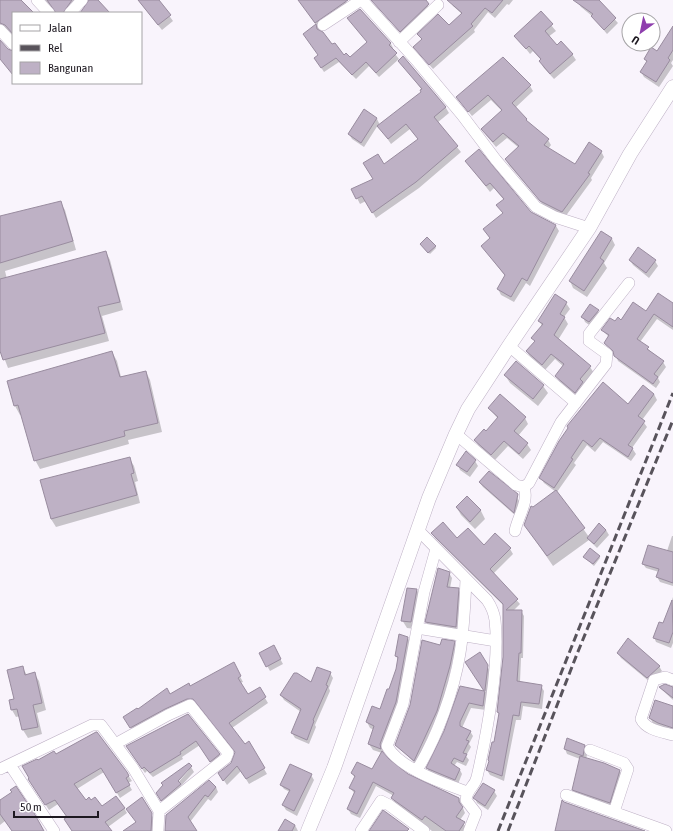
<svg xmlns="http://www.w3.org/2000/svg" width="673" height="831" font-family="'Asap Condensed',sans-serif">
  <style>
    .shadow { fill: #0003; fill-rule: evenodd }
    .building { fill: #beb1c5; stroke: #998c9f }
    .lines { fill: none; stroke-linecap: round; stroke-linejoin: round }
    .minor-casing { stroke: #beb1c5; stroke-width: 12 }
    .tertiary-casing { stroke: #beb1c5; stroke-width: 15 }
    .minor { stroke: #fff; stroke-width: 11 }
    .tertiary { stroke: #fff; stroke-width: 14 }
    .rail { stroke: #58535b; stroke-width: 3; stroke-dasharray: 8 4; stroke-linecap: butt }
  </style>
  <rect width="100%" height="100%" fill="#f9f4fc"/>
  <!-- shadow -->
  <path class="shadow" d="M0 0H19L31 13H13V36L5 28 0 29Z
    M45 0H81L69 13H56Z
    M138 0H158L173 21 162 30Z
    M299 0H345L349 7 318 29 344 57 350 58 367 42 360 10 391 44 393 48 392 50 399 59 379 77 369 66 356 79 339 62 324 72 315 58 319 55 304 34 316 25Z
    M372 0H424L432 11 404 37Z
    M450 0H513L509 5 507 4 495 18 488 12 474 30 475 32 433 69 418 52 422 40 419 34 449 27 462 14 453 6Z
    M580 0H597L618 23 607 34 592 16 581 7 578 3Z
    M541 13 556 31 548 37 557 46 572 54 576 60 554 79 543 67 541 60 533 51 530 54 516 36Z
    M673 28V60L671 63 673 66 659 87 644 77 641 72 647 63 645 59 657 52Z
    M403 58 446 108 449 113 437 123 461 152 419 188 376 218 366 201 360 204 357 198 384 166 419 140 410 129 391 144 378 125 364 147 352 139 349 134 365 111 377 119 380 125 422 93V90L400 61Z
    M530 86 533 91 515 108 528 123 548 140 551 145 548 149 575 166 601 151 604 157 591 178 592 180 565 217 545 207 509 165 506 160 519 148 507 138 496 147 486 135 483 129 502 111 491 100 472 116 457 97Z
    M466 161 530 213 556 226 559 231 530 286 526 283 514 302 501 295 498 289 505 276 482 246 491 239 484 230 504 214 498 205 504 200 494 188 490 192Z
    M60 202 65 210 76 250 5 271 7 279 106 252 110 260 123 310 102 316 109 341 8 368 0 347V218Z
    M602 232 612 239 615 245 604 263 607 268 587 297 573 288 570 281Z
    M422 246H435L436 248 430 254Z
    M630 260 655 261 658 266 649 278 633 265Z
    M556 296 566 303 570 309 564 317 568 324 558 340 590 367 594 373 579 398 560 382 556 376 563 366 555 359 545 370 531 358 527 352 535 342 533 338 542 326 539 321Z
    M673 304V330L657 319 640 342 663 362 666 367 658 378 660 382 656 388 618 361 615 354 605 343 609 337 602 330 615 322Z
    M598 311 601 316 592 327 585 322 583 317Z
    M112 352 117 361 121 377 146 372 150 380 162 432 128 440 129 444 40 469 35 460 22 414 20 415 15 406 8 382Z
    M505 375 543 386 548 393 538 406 510 383Z
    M654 394 657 400 642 420 647 427 632 448 636 454 631 461 603 442 595 452 587 445 574 463 576 465 557 492 589 537 606 530 609 535 597 548 589 540 553 566 525 525 533 509 556 492 544 483 541 478 560 441Z
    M489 408 525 418 528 424 518 436 527 444 531 450 523 459 508 446 495 460 479 446 475 440 486 432 498 419Z
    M129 458 134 466 138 481 135 482 140 503 56 527 51 519 41 481Z
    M475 461 478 466 470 477 460 470 458 465Z
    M480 483 515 493 520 503 516 516 483 487Z
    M467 497 481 511 485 519 475 529 461 515 457 508Z
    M432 533 484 546 510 549 513 554 493 574 520 604 513 611H521L524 616 523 658H521L520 682 541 686 544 691 542 709 523 706 521 720H516L504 781 490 775 487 770 495 744 500 716 498 712 504 657V606L435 538Z
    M672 536H673V586L660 582 657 577 659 572 646 568 643 564 667 551Z
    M599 556 600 558 594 566 584 557Z
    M449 573 452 578 450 588 458 589 461 594 458 632 429 627 426 622Z
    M408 589 417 590 421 598 415 629 407 628 402 620Z
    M673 597V643L671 648 656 642 654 637 664 625Z
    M399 635 408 638 411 644 399 709 383 750 384 755 407 775 459 798 465 813 460 820 467 828 466 831H432L395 803 392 798 394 796 376 786 360 818 351 814 348 809 355 794 350 788 355 778 352 773 372 771 382 753 373 750 369 744 374 730 370 728 367 722 380 710 389 690 397 670 398 660 396 656Z
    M454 642 456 646 444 700 416 764 396 745 441 647Z
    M273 646 283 664 270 671 260 653Z
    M618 653 659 666 662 671 650 682 621 658Z
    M487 666 490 671 486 710 471 708 462 728 470 731 473 736 469 744 471 747 466 756 469 760 466 766 457 762 454 766 460 770 462 774 458 784 430 773 427 768 445 731 460 687 486 692 469 667Z
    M22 667 27 675 34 673 39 681 46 710 37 713 42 734 28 738 23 730 20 716 16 717 12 710Z
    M236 669 243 682 240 683 247 695 259 688 268 703 232 728 245 745 249 743 267 774 249 784 241 771 227 785 223 779 233 761 236 753 197 704H190L134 732 128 722 137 711Z
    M330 673 333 678 329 688 330 691 315 725 316 727 309 744 295 738 292 733 301 712 284 700 281 695 311 684Z
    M673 687V700L660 688Z
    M673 707V732L653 723 650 718Z
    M188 715 222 759 214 766 200 745 182 757 183 759 153 777 147 771 145 773 127 747Z
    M568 740 585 746 588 751 586 759 620 771 622 776 612 808 576 795 573 790 580 759 567 754 565 749Z
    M55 755 126 772 132 781 128 783 132 790 120 798 104 772 77 789 85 801H91L102 808H124L127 813 108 827 111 831H73L68 818 58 804 49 810 32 784 38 762Z
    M191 767 194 772 181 786 183 790 164 805 157 793ZM189 770 175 786 173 784 184 773Z
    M311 775 314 780 297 816 286 810 283 805 290 792 284 789 281 785Z
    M216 787 218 792 211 801 208 799 190 822 196 831H166L167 815Z
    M494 791 497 796 488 810 477 803 475 798Z
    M142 798 154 819V831H133Z
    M0 801 43 831H13L5 821 0 825Z
    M295 825 298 831H279Z"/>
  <!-- building -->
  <path class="building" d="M0 0H21L34 13H13V34L5 25 0 23Z
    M47 0H72L63 13H56Z
    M89 0H98L110 13H80Z
    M138 0H159L171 15 158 25Z
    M298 0H348L315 23Z
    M371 0H426L429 4 400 32Z
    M447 0H503L492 13 485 8 471 24 473 26 429 65 413 47 422 39 417 34 438 14 449 25 462 13Z
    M573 0H599L616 18 604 30 591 16 593 14Z
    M360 9 391 43 389 45 397 53 376 73 366 62 352 75 336 58 321 68 314 58 318 55 303 34 316 24 317 29 323 32 332 44 335 43 344 55 346 53 350 57 367 42 347 18Z
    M541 11 553 24 545 31 557 45 561 41 573 54 550 74 539 61 541 59 529 46 526 49 514 36Z
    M673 26V50L668 58 670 60 656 82 640 72 647 61 644 59 651 47 657 51Z
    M0 40 8 49 13 51V75L0 59Z
    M403 56 446 107 434 117 458 146 416 182 372 213 362 196 356 199 351 189 373 179 363 163 378 154 384 164 418 139 406 124 388 139 377 126 421 92 420 90 422 89 398 61Z
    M503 57 531 85 512 103 527 119 526 120 549 139 544 145 575 164 589 142 602 151 588 173 590 174 562 212 540 201 505 159 519 146 503 133 493 142 481 129 502 110 488 95 468 112 456 97Z
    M364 109 377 118 361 143 348 134Z
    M479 149 531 212 556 225 527 281 522 278 511 297 497 289 505 275 481 246 490 238 483 229 503 213 496 205 504 199 490 183 486 186 465 161Z
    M61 201 73 241 0 263V216Z
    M601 231 612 238 600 258 604 261 584 291 569 281Z
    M427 237 436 246 428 253 420 244Z
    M638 247 656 260 646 273 629 260Z
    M106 251 120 302 98 307 105 333 3 360 0 351V279Z
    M658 293 673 303V327L654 314 637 339 649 347 647 349 664 361 654 374 658 377 653 384 614 356 613 351 604 343 609 335 601 330 610 318 615 321 618 317 621 320 633 302 646 311Z
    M555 294 567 302 560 314 565 317 554 335 591 366 580 379 583 382 575 393 555 376 564 364 551 354 542 365 526 351 535 341 531 338 543 324 538 321Z
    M590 304 599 310 589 322 581 317Z
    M112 351 120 377 146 371 158 423 124 431 125 436 34 461 18 405 14 406 7 381Z
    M516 361 544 385 533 399 504 375Z
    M603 382 628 404 643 385 654 394 638 416 645 421 628 445 633 448 628 457 600 438 592 447 583 440 571 458 573 459 554 488 539 478 559 441 568 428 567 426Z
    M500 394 526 417 514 431 528 443 519 454 504 441 491 455 474 440 484 429 486 431 498 417 488 408Z
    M466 451 476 460 467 472 456 465Z
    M130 457 134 473 131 474 137 495 51 519 40 480Z
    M489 471 518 494 514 513 479 482Z
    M556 490 585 528 547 556 524 525 531 506 533 507Z
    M467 496 481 510 470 522 456 507Z
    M443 522 457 538 468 528 484 545 495 533 511 548 490 569 518 599 506 610H522L521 653H519L517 681 542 685 539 704 521 702 519 716 513 715 502 776 486 770 489 761 488 760 492 742H494L499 713 497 712 503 657V604L431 533Z
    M599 523 606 530 594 544 587 538Z
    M648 545 673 552V583L656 577 659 569 642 564Z
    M590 548 600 556 593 564 583 557Z
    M438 568 450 572 447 587 459 588 456 627 425 622Z
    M407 588 417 589 411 622 401 621Z
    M672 600 673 632 669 643 653 638 659 622 663 623Z
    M399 634 408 637 396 702 380 744 381 749 368 744 374 726 366 722 372 706 380 709 387 689H389L396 669 398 657 395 656Z
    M628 638 660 666 647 678 617 653Z
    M442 639 455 641 450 666 437 711 414 761 395 745 410 705 422 640 440 645Z
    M274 645 281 659 266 667 259 653Z
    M480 652 488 665 483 706 469 703 460 722V726L471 731 466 740 469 741 463 753 467 754 463 762 454 758 451 763 460 769 455 780 426 768 444 731 460 686 484 691 465 662Z
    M234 662 241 676 238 678 248 694 260 687 266 697 229 723 245 744 249 741 265 768 246 779 237 766 223 781 218 773 231 763 235 752 193 699H187L165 709 130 728 123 717 137 708 138 709 167 688 170 694 189 683 190 686Z
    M23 666 25 675 35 672 42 703 33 705 38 727 22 730 17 709 11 710 9 700 14 699 7 670Z
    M317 667 331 672 326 685 328 686 313 720 314 721 307 740 291 733 301 709 280 695 294 673H297L311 682Z
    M665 684 673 687V698L659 687Z
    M655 700 673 706V728L658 723 649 718Z
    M188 714 220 754 210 762 196 741 180 752 181 754 150 773 144 767 142 769 126 746Z
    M96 732H97L127 772 129 776 126 778 130 785 116 793 101 768 74 784 86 800 89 797 91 800 95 797 102 806 116 796 125 808 105 822 112 831H72L64 819 67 817 55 800 45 805 28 779 29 778 22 766 37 759 38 760 54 751 56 754Z
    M567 738 585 745 583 756 564 749Z
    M382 751 389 759 408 774 459 798V802L463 807 456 817 465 822 459 831H446L425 816 422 820 391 798 394 793 373 782 357 814 347 809 355 791 349 788 355 776 351 773 357 762 372 769Z
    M580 756 604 763 620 770 610 803 572 790Z
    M189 763 192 766 178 781 181 784 161 801 156 793 163 785 161 783Z
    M290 764 312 774 294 811 282 805 290 790 280 785Z
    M209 780 216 787 208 797 205 795 188 817 197 831H165L166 815Z
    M483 783 495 790 485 806 473 798Z
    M16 786 34 813 44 831H12L0 814V800L12 792 10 790Z
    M142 797 152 813 151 831H123L136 822 126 809Z
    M562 800 564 802 645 831H555Z
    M383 810 409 829 407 831H369Z
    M285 819 295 825 292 831H278Z"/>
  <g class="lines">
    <defs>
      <path id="minor" d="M37 0 49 13
        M362 0 416 60 462 115 496 160 536 207 555 217 589 228
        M70 13 82 0
        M323 25 361 0
        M0 30 13 44
        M399 42 438 5
        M509 346 576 403
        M456 434 516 485 524 487 529 483 561 422 606 364 607 354 589 341V334L629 283
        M418 530 487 600C491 606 494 612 495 620 500 663 487 734 477 777 475 787 467 788 466 800L476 813 469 831
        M515 531C518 516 529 502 524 487
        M436 549 424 592 403 704 387 746C400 769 443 783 467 792
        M417 628 496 641
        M673 680 665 677 654 680 641 719C646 730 663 732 673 735
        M117 743 168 715 190 705 228 753 226 758 159 811 158 831
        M590 750 624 763 628 769 614 812
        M10 765 54 831
        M0 769 92 725H101L133 768 159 811
        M417 770C437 737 454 691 460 653 464 629 465 604 466 579
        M566 795 666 831
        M361 831 381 801 389 805 424 831"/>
      <path id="tertiary" d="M308 831 334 768 429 498 456 434 468 409 509 346 589 228 630 154 673 87"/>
    </defs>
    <!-- minor casing -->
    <use href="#minor" class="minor-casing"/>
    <!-- tertiary casing -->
    <use href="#tertiary" class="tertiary-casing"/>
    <!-- minor -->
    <use href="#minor" class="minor"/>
    <!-- tertiary -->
    <use href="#tertiary" class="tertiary"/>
    <!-- rail -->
    <path class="rail" d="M498 831 673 393
      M508 831 577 654 673 420"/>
  </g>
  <!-- legend -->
  <rect x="12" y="12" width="130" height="72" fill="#ffffff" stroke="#a5a3a6"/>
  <rect x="20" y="25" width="20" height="6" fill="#ffffff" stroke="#a5a3a6"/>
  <text x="48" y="32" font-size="12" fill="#1d1820">Jalan</text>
  <rect x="20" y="45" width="20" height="6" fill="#58535b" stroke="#a5a3a6"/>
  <text x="48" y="52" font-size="12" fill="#1d1820">Rel</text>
  <rect x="20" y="62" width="20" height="12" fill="#beb1c5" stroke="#a5a3a6"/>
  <text x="48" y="72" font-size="12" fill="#1d1820">Bangunan</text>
  <!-- north arrow -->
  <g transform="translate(641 32) rotate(213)"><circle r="19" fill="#ffffff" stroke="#a5a3a6"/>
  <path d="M0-3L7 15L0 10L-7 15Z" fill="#8e3ead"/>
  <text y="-6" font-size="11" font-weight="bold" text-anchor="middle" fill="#1d1820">U</text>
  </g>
  <!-- scale -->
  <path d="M14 811v6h84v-6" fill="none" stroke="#1d1820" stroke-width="2"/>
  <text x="20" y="811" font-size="12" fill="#1d1820" stroke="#ffffff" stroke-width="3" paint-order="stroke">50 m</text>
</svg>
